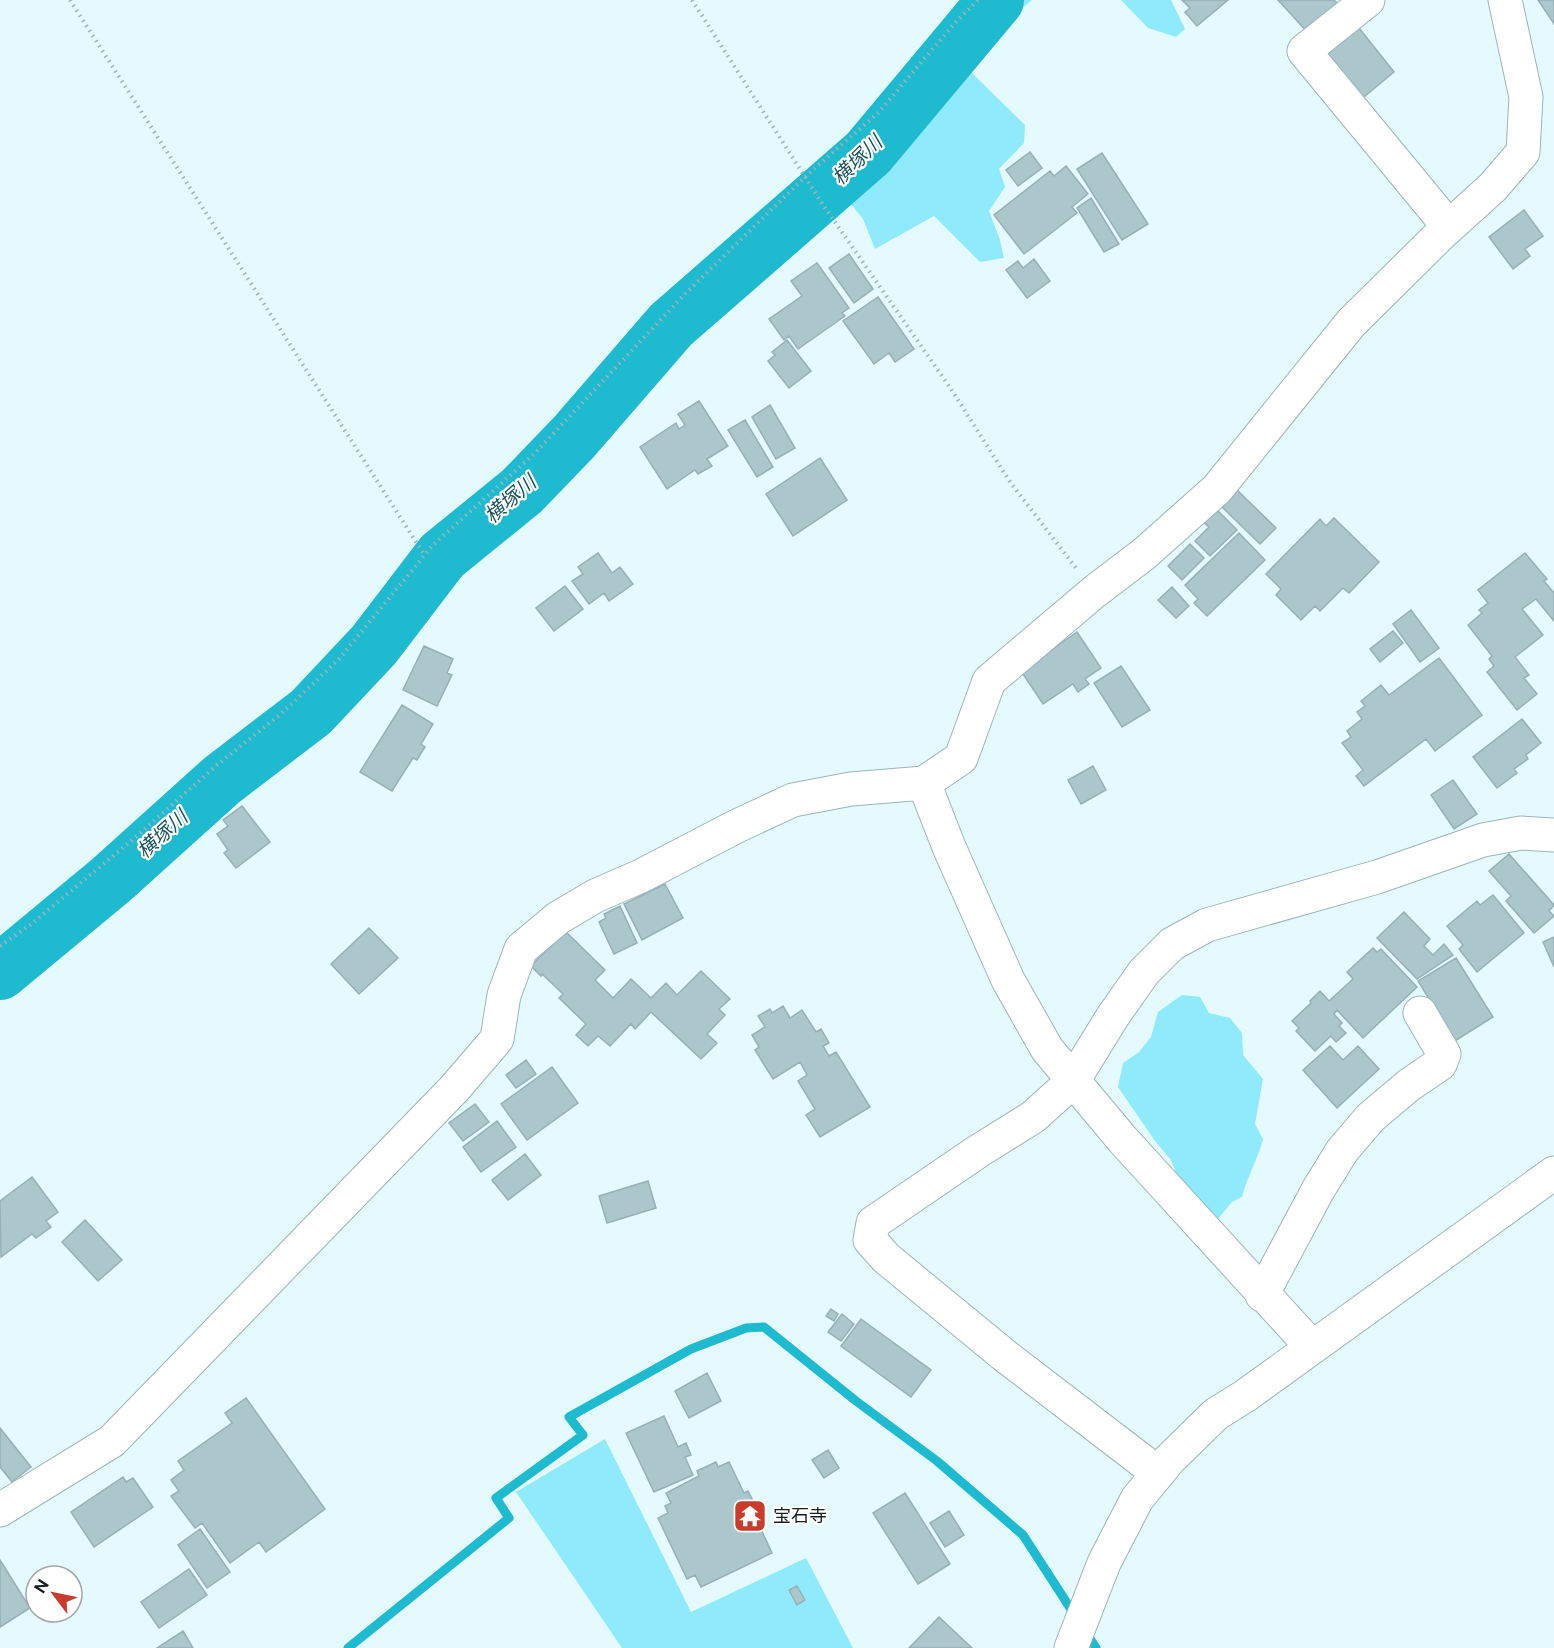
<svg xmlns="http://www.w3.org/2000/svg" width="1554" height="1648" font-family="'Public Sans','Noto Sans JP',sans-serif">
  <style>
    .green { fill: #8febfc }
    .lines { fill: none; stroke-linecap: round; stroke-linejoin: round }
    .stream { stroke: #1ebad0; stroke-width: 9 }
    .river { stroke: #1ebad0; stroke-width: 56 }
    .building { fill: #acc7cc; stroke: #96b0b5; stroke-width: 1.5 }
    .minor-casing { stroke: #9ab5ba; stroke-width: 35 }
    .path { stroke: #a1b3b7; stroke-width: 4; stroke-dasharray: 1.5 4.5; stroke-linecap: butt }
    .minor { stroke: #fff; stroke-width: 33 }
    .labels { text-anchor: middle; stroke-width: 4.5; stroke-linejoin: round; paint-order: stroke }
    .poi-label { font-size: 18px; fill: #162022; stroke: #fff; text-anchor: start }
    .water-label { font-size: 20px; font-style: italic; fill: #1a545d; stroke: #fff }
  </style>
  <rect width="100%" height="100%" fill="#e4fafe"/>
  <!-- green -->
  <path class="green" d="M1008 0H1032L1010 19 971 72 1025 125 1024 143 999 169 1005 187 989 211 1000 240 1004 258 980 262 934 216 875 249 863 219 846 198 844 165 902 102 935 91Z
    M1121 0H1171L1185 29 1176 37 1148 28Z
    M1182 995 1200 997 1209 1013 1230 1018 1242 1033 1243 1055 1263 1079 1255 1124 1263 1139C1258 1159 1247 1177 1242 1197L1232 1202 1218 1219 1186 1198 1171 1160 1155 1141 1118 1087 1123 1063 1139 1052 1151 1037 1158 1012Z
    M605 1439 691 1612 806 1558 853 1648H622L516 1492Z"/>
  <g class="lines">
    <!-- stream -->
    <path class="stream" d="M1085 1631 1096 1648
      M348 1648 509 1518 496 1498 583 1435 569 1417 691 1349 746 1328 764 1327 856 1401 937 1461 1023 1535 1076 1617"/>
    <!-- river -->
    <path class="river" d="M0 972 111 880 222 780 311 712 374 645 442 556 522 491 574 437 671 325 868 153 996 0"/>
  </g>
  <!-- building -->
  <path class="building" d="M1182 0H1228L1197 26 1185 12 1190 8Z
    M1278 0H1334L1340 6 1309 34Z
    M1538 0H1554V24Z
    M1355 23 1394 72 1359 101 1320 53Z
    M1030 152 1042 168 1018 186 1006 170Z
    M1102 153 1148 224 1122 240 1077 169Z
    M1066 166 1088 194 1072 207 1077 213 1024 254 994 215 1050 171 1054 176Z
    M1091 198 1119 244 1104 252 1077 208Z
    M1524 210 1543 236 1525 249 1530 256 1513 269 1489 237Z
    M849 254 873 289 854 303 829 268Z
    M1034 259 1050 281 1027 298 1006 270 1018 261 1023 268Z
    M817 263 849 308 842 313 845 316 798 349 789 336 784 340 769 319 802 296 791 281Z
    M878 297 914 349 895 362 889 353 874 364 843 321Z
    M787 340 811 371 789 388 768 361 775 355 772 352Z
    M699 401 728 446 707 459 712 466 698 474 695 470 667 489 640 447 676 423 679 429 685 425 678 414Z
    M770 405 795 448 776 459 752 417Z
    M745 420 773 467 757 477 728 430Z
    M820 458 847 500 793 536 766 494Z
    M1235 488 1276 528 1260 544 1219 504Z
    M1211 511 1214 514 1218 511 1237 530 1210 556 1195 541 1209 527 1201 520Z
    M1334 518 1379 562 1349 593 1343 588 1320 611 1315 606 1301 620 1276 595 1281 589 1266 574 1320 519 1326 526Z
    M1239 533 1265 560 1207 616 1194 603 1198 599 1185 585Z
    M1190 544 1204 558 1182 580 1168 566Z
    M598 553 612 573 620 567 633 584 609 601 604 593 589 604 572 581 583 574 578 567Z
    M1525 553 1547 579 1544 581 1554 593V621L1536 599 1522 609 1543 635 1515 657 1529 675 1524 678 1537 694 1517 710 1487 672 1494 666 1489 659 1492 656 1468 625 1482 613 1479 610 1488 603 1478 590Z
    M565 586 583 609 554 631 536 608Z
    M1172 587 1189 606 1176 618 1158 600Z
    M1411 610 1439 648 1420 662 1393 624Z
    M1393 631 1403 643 1380 662 1370 649Z
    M1077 632 1101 668 1085 679 1089 684 1078 692 1073 684 1043 704 1021 671Z
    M424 646 453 659 447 673 452 675 437 706 403 690Z
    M1439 658 1482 715 1435 751 1426 739 1364 786 1356 776 1363 770 1342 743 1351 737 1347 731 1362 719 1357 712 1365 706 1361 701 1381 685 1389 695Z
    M1121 666 1150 710 1122 727 1094 683Z
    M402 705 433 724 421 744 425 747 417 760 413 758 392 791 360 772Z
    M1522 719 1541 743 1526 755 1528 759 1514 769 1517 773 1497 788 1473 757Z
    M1093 766 1106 790 1081 804 1068 780Z
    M1453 780 1477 814 1454 829 1431 795Z
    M242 806 270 842 236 868 224 853 228 850 217 834 228 826 223 820Z
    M1509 854 1554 905 1549 911 1554 916 1534 933 1506 901 1511 896 1489 871Z
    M665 884 683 918 642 940 624 904Z
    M1493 895 1524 933 1477 972 1459 949 1463 945 1447 926 1477 901 1480 905Z
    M620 906 637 943 614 954 599 922 606 918 604 914Z
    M1404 912 1430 939 1424 946 1433 955 1444 944 1453 955 1417 979 1377 938Z
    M369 928 398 958 359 994 331 964Z
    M565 931 605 970 595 980 613 998 631 979 651 998 666 983 677 995 701 971 730 999 719 1009 725 1015 707 1034 717 1043 701 1059 651 1012 635 1029 631 1024 610 1046 598 1036 588 1046 576 1035 586 1024 559 998 563 994 542 974 541 976 531 966Z
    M1554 937V967L1543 942Z
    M1373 948 1377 952 1381 949 1417 987 1363 1038 1337 1010 1334 1014 1342 1023 1339 1026 1346 1033 1336 1042 1331 1036 1315 1051 1296 1031 1299 1028 1292 1021 1311 1003 1310 1001 1320 991 1329 1001 1353 979 1347 972Z
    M1456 958 1493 1017 1455 1041 1418 981Z
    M783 1006 790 1018 802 1010 816 1032 821 1029 829 1043 823 1046 829 1056 836 1052 870 1107 820 1137 806 1115 815 1109 798 1081 807 1075 800 1062 773 1079 755 1050 759 1047 752 1035 765 1027 758 1016 770 1009 772 1013Z
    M1330 1046 1343 1060 1358 1046 1379 1069 1337 1108 1303 1070Z
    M526 1060 536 1074 516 1088 506 1075Z
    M552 1067 578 1103 527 1140 501 1104Z
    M475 1104 489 1122 463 1141 449 1123Z
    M497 1121 516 1147 481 1172 463 1147Z
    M525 1154 541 1175 508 1200 492 1180Z
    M32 1177 58 1212 46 1221 51 1227 36 1238 32 1234 1 1257 0 1201Z
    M648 1181 656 1208 607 1223 599 1196Z
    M85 1220 122 1260 98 1281 62 1242Z
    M831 1309 838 1314 834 1321 826 1316Z
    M842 1314 854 1324 841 1341 828 1332Z
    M861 1319 931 1370 911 1397 841 1346Z
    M707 1373 721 1401 689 1418 675 1391Z
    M246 1398 325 1509 266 1552 259 1542 230 1563 202 1523 195 1528 171 1496 179 1491 171 1480 184 1470 178 1461 232 1423 225 1413Z
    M664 1416 678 1447 686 1443 691 1455 685 1457 693 1475 654 1492 626 1433Z
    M0 1428 31 1467 12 1482 0 1467Z
    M828 1450 839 1468 824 1478 812 1460Z
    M716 1462 718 1467 729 1462 744 1493 748 1491 763 1521 758 1523 772 1553 701 1587 695 1575 687 1579 658 1518 668 1513 665 1506 671 1503 666 1493 699 1476 697 1471Z
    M123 1477 126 1482 133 1478 153 1507 94 1547 71 1512Z
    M905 1493 950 1564 918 1584 873 1513Z
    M949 1511 964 1535 945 1547 930 1523Z
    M200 1529 230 1572 207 1588 178 1545Z
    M0 1560 30 1608 0 1627Z
    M189 1569 207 1595 159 1628 141 1602Z
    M797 1586 805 1600 797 1605 789 1590Z
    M939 1617 972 1648H909Z
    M183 1631 193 1648H157Z"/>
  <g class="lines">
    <defs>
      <path id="minor" d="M1368 0 1304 51 1449 227
        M924 783 949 847 1008 980 1047 1049 1123 1140 1312 1347
        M1262 1295 1318 1190 1342 1151 1370 1118 1409 1085 1440 1064 1444 1054 1420 1013
        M1158 1473 1004 1355 886 1258 870 1240 873 1223 977 1152 1033 1117 1073 1081 1113 1016 1144 972 1172 944 1207 925 1377 877 1483 840 1521 833 1554 835
        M0 1510 112 1441 454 1089 497 1039 504 995 521 949 558 918 595 896 641 876 737 826 793 800 851 789 924 783 961 758 989 681 1094 592 1144 554 1217 489 1351 323 1441 234 1493 187 1523 152 1526 97 1505 0
        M1071 1648 1104 1563 1137 1499 1169 1460 1216 1414 1245 1396 1554 1173"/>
    </defs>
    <!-- minor casing -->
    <use href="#minor" class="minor-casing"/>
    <!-- path -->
    <path class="path" d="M70 0 425 556
      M692 0 821 202 951 389 1010 482 1076 568
      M0 946 30 925 130 842 217 765 282 713 339 659 433 545 534 454 684 295 805 177 878 113 954 24 978 0"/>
    <!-- minor -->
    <use href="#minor" class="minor"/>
  </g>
  <!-- icons -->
  <defs>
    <symbol id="temple-square" viewBox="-11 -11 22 22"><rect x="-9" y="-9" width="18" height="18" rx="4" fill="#c93c2c" stroke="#fff"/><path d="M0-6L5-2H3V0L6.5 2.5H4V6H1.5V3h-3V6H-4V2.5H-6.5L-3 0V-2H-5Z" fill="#fff"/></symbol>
  </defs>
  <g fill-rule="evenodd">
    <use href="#temple-square" x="731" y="1497" width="38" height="38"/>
  </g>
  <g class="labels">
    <!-- poi labels -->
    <g class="poi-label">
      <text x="773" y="1522">宝石寺</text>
    </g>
    <!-- water labels -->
    <g class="water-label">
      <text transform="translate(857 160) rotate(-44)" y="7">横塚川</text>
      <text transform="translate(510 499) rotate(-41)" y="7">横塚川</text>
      <text transform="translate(162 834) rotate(-42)" y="7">横塚川</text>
    </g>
  </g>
  <!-- north arrow -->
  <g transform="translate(54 1594) rotate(302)"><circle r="28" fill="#ffffff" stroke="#a2a6a7" stroke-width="1.5"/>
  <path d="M0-4.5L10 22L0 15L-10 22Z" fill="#c93c2c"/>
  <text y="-9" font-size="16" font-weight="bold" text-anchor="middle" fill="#162022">N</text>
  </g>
</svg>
